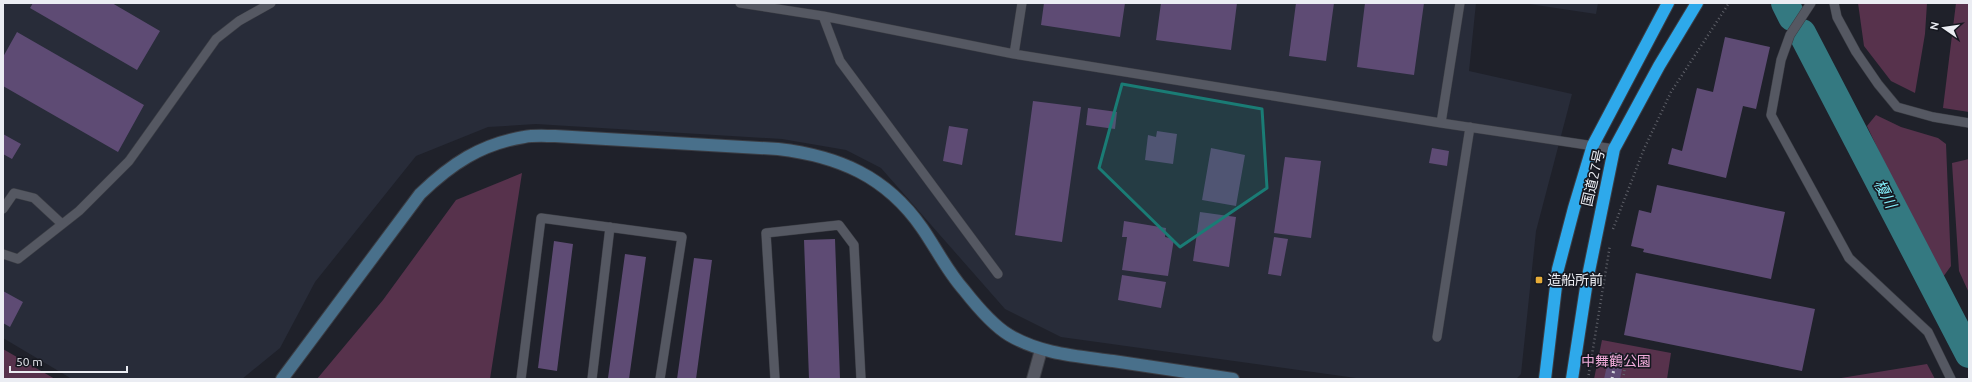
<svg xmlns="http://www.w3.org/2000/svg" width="1972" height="382" font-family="Ubuntu,'Noto Sans JP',sans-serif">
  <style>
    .built { fill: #282c39 }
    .green { fill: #57324c }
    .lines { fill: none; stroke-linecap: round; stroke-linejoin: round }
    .river { stroke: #347981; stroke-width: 28 }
    .building { fill: #5e4b74 }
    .lane-casing { stroke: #3b3d44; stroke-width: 10 }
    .street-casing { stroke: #3b3d44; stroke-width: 14 }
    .secondary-casing { stroke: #3b3d44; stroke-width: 14 }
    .highway-casing { stroke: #3b3d44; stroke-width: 14 }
    .path { stroke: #5f6169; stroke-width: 2.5; stroke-dasharray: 1 3; stroke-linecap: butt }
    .lane { stroke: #555862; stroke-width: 9 }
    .street { stroke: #555862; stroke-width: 12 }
    .secondary { stroke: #49708b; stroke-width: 12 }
    .highway { stroke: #2ea9eb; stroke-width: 12 }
    .rail { stroke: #d2d4db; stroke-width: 3; stroke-dasharray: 2 4; stroke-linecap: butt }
    .marked { fill: #1a7c75; fill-opacity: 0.2; stroke: #1a7c75; stroke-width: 3; stroke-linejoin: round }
    .poi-dot { fill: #e7ac37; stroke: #161820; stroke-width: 1.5 }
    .labels { text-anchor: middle; stroke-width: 3.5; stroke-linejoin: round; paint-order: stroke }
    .street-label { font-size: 14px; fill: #ebedf3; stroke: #161820 }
    .poi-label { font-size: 14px; fill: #ebedf3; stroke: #161820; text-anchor: start }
    .park-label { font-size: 14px; fill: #f0abda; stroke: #161820 }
    .water-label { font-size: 15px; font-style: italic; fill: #83eefa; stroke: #161820 }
  </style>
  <rect width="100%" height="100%" fill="#1f212a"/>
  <!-- built -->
  <path class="built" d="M3 3H1476L1469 71 1572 94 1536 231 1521 374 1516 379H1363L1061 337 1005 309 881 168 846 150 782 139 536 124 488 127 416 156 315 282 280 348 242 379H72L3 338Z
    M1522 3H1598L1596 14Z"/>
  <!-- green -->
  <path class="green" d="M1858 3H1927L1925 34 1915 93 1891 81 1864 46Z
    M1956 3H1969V112L1943 108Z
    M1876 115 1901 127 1938 138 1946 144 1951 266 1943 277 1920 238 1867 126Z
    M1969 159V293L1959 271 1952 163Z
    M522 173 490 379H317L383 300 456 200Z
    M1602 340 1671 353 1667 379H1594Z
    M3 349 55 379H3Z
    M1927 364 1935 379H1835Z"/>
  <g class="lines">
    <!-- river -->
    <path class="river" d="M1785 3 1792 17
      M1802 33 1969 354"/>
  </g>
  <!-- building -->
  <path class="building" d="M33 3H112L160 31 137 70 30 8Z
    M1044 3H1125L1120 37 1041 25Z
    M1161 3H1237L1231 50 1156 40Z
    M1296 3H1334L1326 61 1289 56Z
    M1365 3H1424L1414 75 1357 67Z
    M17 32 144 105 118 152 3 86V57Z
    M1725 37 1770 47 1756 109 1743 106 1726 178 1668 164 1672 148 1682 151 1697 88 1713 92Z
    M1033 101 1081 107 1062 242 1015 235Z
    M1088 108 1117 112 1115 129 1086 125Z
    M949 126 968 129 962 165 943 161Z
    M1157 131 1177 134 1173 164 1145 160 1148 135 1156 137Z
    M3 134 21 144 12 159 3 154Z
    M1211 148 1245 155 1236 206 1202 200Z
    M1432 148 1449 151 1447 166 1429 163Z
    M1285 157 1321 161 1311 238 1274 233Z
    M1657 185 1785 212 1771 279 1643 252 1644 249 1631 246 1639 210 1651 213Z
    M1200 212 1236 217 1229 267 1193 261Z
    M1124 221 1166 228 1165 237 1174 239 1168 276 1122 270 1127 237H1122Z
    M1274 237 1288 239 1281 276 1268 274Z
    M835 239 840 379H809L804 240Z
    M554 241 573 244 557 371 538 368Z
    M625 254 646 257 629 379H615L608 378Z
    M694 258 712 260 696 379H677Z
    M1636 273 1815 309 1802 371 1624 335Z
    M1122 275 1166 282 1161 308 1118 300Z
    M3 291 23 302 10 327 3 323Z
    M1610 352 1625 355 1620 379H1604Z"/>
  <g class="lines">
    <defs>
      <path id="lane" d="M740 3 823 16 1014 54 1441 123 1614 149
        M1811 3 1790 35 1781 60 1771 115 1849 258 1928 332 1951 379
        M1834 3 1837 17 1856 52 1878 84 1897 107 1933 117 1969 123
        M823 16 840 61 998 274
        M1014 54 1022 3
        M1441 123 1460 3
        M3 209 14 193 34 198 62 224
        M3 254 18 259 79 211 129 161 216 39 239 21 271 3
        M1437 337 1470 127
        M521 379 541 218 682 237 660 379
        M592 379 610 227
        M775 379 766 233 839 225 854 245 861 379"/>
      <path id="street" d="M1033 379 1041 350"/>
      <path id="secondary" d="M282 379 420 194C451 164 481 144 524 137 534 135 545 136 555 136L778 149C838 156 886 176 922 228 936 248 947 271 964 290 975 304 994 326 1009 335 1041 354 1077 356 1113 361 1153 367 1193 373 1233 379"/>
      <path id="highway" d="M1545 379 1558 269 1574 208 1593 145 1668 3
        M1572 379 1587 281 1614 149 1659 66 1697 3"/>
    </defs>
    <!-- lane casing -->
    <use href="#lane" class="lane-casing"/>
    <!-- street casing -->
    <use href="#street" class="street-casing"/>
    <!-- secondary casing -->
    <use href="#secondary" class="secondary-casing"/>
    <!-- highway casing -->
    <use href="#highway" class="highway-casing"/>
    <!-- path -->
    <path class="path" d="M1613 229 1644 149 1671 92 1729 3
      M1588 379 1610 245
      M1623 379 1627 355 1635 356 1633 366 1625 365"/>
    <!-- lane -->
    <use href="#lane" class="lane"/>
    <!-- street -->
    <use href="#street" class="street"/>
    <!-- secondary -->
    <use href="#secondary" class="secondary"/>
    <!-- highway -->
    <use href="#highway" class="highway"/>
    <!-- rail -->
    <path class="rail" d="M1612 379 1617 353"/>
  </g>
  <!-- marked area -->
  <path class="marked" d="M1122 84 1262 109 1267 188 1180 247 1099 168Z"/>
  <!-- markers -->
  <rect class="poi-dot" x="1535" y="276" width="8" height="8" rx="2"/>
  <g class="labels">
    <!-- street labels -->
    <g class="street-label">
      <text transform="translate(1593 178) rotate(-77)" y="5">国道27号</text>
    </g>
    <!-- poi labels -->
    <g class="poi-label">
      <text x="1547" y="285">造船所前</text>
    </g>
    <!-- park labels -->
    <g class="park-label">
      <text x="1616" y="366">中舞鶴公園</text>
    </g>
    <!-- water labels -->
    <g class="water-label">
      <text transform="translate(1885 194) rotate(62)" y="5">榎川</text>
    </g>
  </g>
  <!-- border -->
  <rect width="1972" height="382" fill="none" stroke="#ebedf3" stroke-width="8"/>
  <!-- north arrow -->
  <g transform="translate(1944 28) rotate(283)" stroke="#161820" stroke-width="3" paint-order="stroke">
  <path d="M0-3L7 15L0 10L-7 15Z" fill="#ebedf3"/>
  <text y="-6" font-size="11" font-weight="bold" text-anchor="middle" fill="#ebedf3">N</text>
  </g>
  <!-- scale -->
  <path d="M10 366v6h117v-6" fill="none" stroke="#ebedf3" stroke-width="2"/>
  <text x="16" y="366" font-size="12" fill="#ebedf3" stroke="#161820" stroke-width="3" paint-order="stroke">50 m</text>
</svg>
